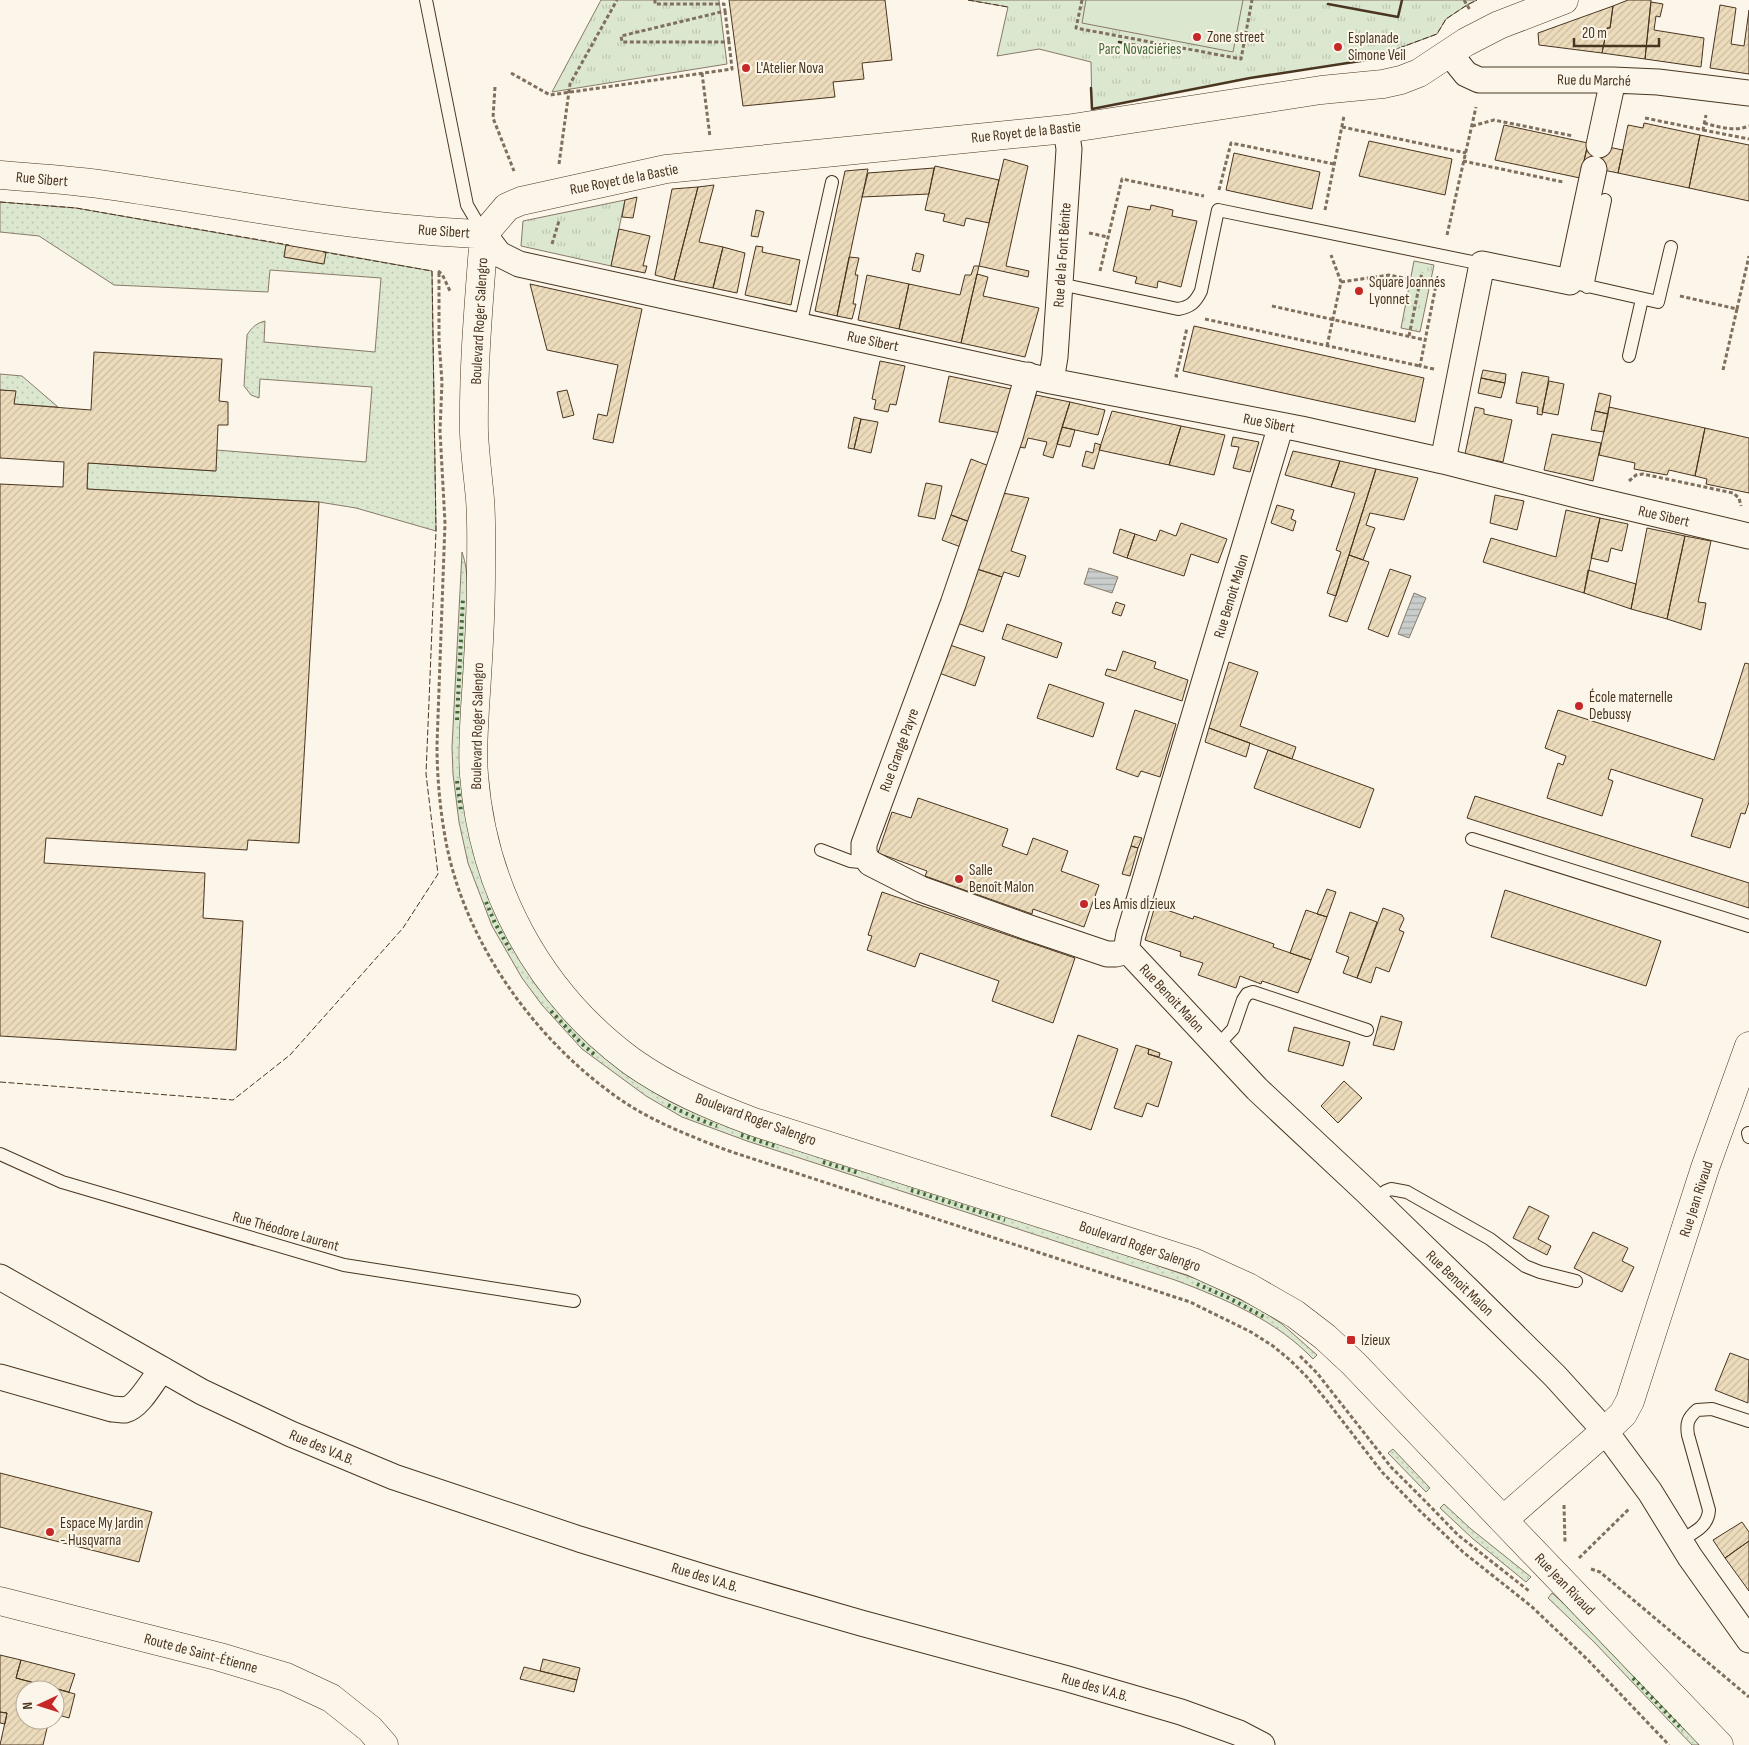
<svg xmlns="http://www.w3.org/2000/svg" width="1749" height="1745" font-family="'Sofia Sans Condensed',sans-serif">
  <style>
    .grass { fill: url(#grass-dots); stroke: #887966 }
    .park { fill: url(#park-tufts); stroke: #887966 }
    .pitch { fill: #dce7d0; stroke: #887966 }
    .water { fill: url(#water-rules); stroke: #887966 }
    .building { fill: url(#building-hatch); stroke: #4a3520 }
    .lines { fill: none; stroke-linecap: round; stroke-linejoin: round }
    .service-casing { stroke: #4a3520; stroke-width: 14 }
    .minor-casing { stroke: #4a3520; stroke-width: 27 }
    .tertiary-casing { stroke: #4a3520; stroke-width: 29 }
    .secondary-casing { stroke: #4a3520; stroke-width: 29 }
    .path { stroke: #7f6f5c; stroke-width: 3; stroke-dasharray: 4 2.5; stroke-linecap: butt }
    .service { stroke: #fbf6e9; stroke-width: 12 }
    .minor { stroke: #fbf6e9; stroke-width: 25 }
    .tertiary { stroke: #fbf6e9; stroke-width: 28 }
    .secondary { stroke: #fbf6e9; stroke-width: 28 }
    .hedge { stroke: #436837; stroke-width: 4; stroke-dasharray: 2.5 4; stroke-linecap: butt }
    .fence { stroke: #4a3520; stroke-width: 1; stroke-dasharray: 6 2.5; stroke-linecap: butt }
    .wall { stroke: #4a3520; stroke-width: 2.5 }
    .poi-dot { fill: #c62828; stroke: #fbf6e9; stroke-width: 2 }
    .labels { text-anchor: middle; stroke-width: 4; stroke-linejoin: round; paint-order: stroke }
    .poi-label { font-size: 15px; fill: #4a3520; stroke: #fbf6e9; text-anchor: start }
    .park-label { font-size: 15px; fill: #436837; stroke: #fbf6e9 }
    .street-label { font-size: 15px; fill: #4a3520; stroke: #fbf6e9 }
  </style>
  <defs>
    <pattern id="grass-dots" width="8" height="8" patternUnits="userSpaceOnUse" patternTransform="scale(1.25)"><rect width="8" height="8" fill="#dce7d0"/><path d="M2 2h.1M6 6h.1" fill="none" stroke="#bec7b2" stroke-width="1.8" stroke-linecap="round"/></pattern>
    <pattern id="park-tufts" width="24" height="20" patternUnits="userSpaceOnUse" patternTransform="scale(1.25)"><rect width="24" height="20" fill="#dce7d0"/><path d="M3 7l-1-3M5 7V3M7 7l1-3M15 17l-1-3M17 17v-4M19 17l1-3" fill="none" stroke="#bec7b2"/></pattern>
    <pattern id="water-rules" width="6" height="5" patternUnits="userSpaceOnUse" patternTransform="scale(1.25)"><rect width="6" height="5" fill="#c9cecd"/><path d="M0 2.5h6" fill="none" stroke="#a5a8a6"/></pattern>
    <pattern id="building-hatch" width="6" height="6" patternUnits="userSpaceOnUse" patternTransform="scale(1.25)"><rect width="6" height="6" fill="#ecdcbc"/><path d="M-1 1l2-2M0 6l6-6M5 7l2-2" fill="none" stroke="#ccbda1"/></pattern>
  </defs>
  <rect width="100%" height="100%" fill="#fbf6e9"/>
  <!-- grass -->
  <path class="grass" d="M0 202 76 208 286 245 284 257 323 264 326 252 432 271 436 531 356 508 319 502 87 489 88 463 215 471 216 450 366 462 372 387 260 379 259 398 251 395 244 386 247 335C252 327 257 323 265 321L264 342 375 352 381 278 270 270 268 292 114 285 39 236 0 232Z
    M0 374 22 376 58 407 14 404 15 391 0 390Z
    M462 552C470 574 467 600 466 623 465 659 462 694 461 729 455 879 527 1014 654 1092 678 1107 704 1117 730 1127L1112 1250 1203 1281 1259 1309 1282 1324 1317 1355 1313 1359C1276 1320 1225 1299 1175 1280L747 1141 682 1117 646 1096 582 1049 542 1005 522 978 492 926 468 863 459 822 453 774 452 747Z
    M1393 1449 1430 1488 1426 1492 1388 1453Z
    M1444 1504 1471 1529 1531 1577 1526 1582 1472 1538 1440 1508Z
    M1552 1593 1570 1609 1701 1745H1692L1594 1642 1548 1598Z"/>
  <!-- park -->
  <path class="park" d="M601 0H719L727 64 552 92Z
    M968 0H1477L1467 5 1446 19 1437 34 1367 60 1250 78 1092 109 1091 62 1039 49 997 56 1008 7Z
    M625 200 611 266 521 246 523 221Z
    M1414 261 1434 265 1420 332 1401 328Z"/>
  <!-- pitch -->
  <path class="pitch" d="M1086 0H1243L1233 52 1082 23Z"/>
  <!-- water -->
  <path class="water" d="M1089 568 1118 577 1112 593 1084 584Z
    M1414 593 1426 598 1409 638 1398 634Z"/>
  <!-- building -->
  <path class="building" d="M729 0H885L892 60 862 63 864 79 833 82 835 97 743 106Z
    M1628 0H1651L1645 59 1602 53 1607 28H1610L1613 6Z
    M1651 2 1663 4 1660 17 1656 16 1654 30 1704 38 1701 67 1645 59Z
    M1720 5 1736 8 1731 44 1744 46 1749 10V74L1710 68Z
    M1613 6 1610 28H1607L1602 53 1539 45 1538 33Z
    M1644 123 1700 135 1689 188 1618 173 1628 125 1643 128Z
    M1504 125 1588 143 1580 178 1495 160Z
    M1700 135 1749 145V201L1689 188Z
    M1369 141 1452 159 1445 195 1359 176Z
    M1588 143 1623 150 1618 173 1583 166Z
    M1234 153 1320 172 1312 209 1226 190Z
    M1004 159 1028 166 1006 266 1029 271 1028 277 979 266Z
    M935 166 999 180 989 223 966 218 964 226 943 221 945 214 925 210Z
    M934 168 929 194 862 197 868 173Z
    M868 169 837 316 815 311 845 171Z
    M714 185 699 242 723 247 713 288 674 280 698 187Z
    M698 187 674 280 655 275 672 189Z
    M637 197 633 218 622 217 625 200Z
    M1151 205 1173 210 1172 216 1197 221 1181 287 1158 281 1157 288 1135 283 1137 277 1113 271 1128 206 1150 210Z
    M756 210 764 212 758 237 751 236Z
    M619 229 650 236 643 266H647L645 273 611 266Z
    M286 245 326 252 324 264 284 257Z
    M756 246 763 247 762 252 800 260 791 305 745 295Z
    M723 247 745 253 737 293 713 288Z
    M916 253 924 255 920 272 912 270Z
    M849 257 859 258 855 275H858L853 304H856L852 319 837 316Z
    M974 266H979L961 343 899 329 909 284 960 295 965 275H971Z
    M977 274 988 277 983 296 1039 308 1025 357 961 343Z
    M867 275 909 284 899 329 858 320Z
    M530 284 642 309 613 443 593 439 598 414 607 416 618 365 547 350Z
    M1194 326 1424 378 1415 422 1183 371Z
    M94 352 222 359 219 401 228 402V425H218L216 471 88 463 87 489 319 502 299 843 248 840 247 850 46 838 44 863 205 873 203 918 243 921 236 1050 0 1036V484L63 487 64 462 0 458V390L16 391 14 404 91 410Z
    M880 361 905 366 896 405 890 404 888 412 874 409 876 400 872 399Z
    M1483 370 1506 374 1505 383 1481 378Z
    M1522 372 1549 377 1542 415 1537 414 1538 407 1516 403Z
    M949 376 1011 389 1001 433 939 422Z
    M1481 378 1505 383 1501 398 1478 393Z
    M1549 381 1564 384 1558 415 1542 412Z
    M567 390 574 415 563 418 557 392Z
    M1599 393 1611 396 1608 414 1595 411Z
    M1036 395 1070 402 1053 458 1043 455 1047 442 1028 438 1025 448 1019 447Z
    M1070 402 1105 410 1098 435 1062 427Z
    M1475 407 1484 409V414L1512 420 1503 462 1465 454Z
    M1609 407 1705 428 1695 476 1669 470 1667 475 1634 469 1635 463 1599 455Z
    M1112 411 1181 426 1169 465 1099 450Z
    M1595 411 1608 414 1604 432 1591 430Z
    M854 417 861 419 854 449 848 448Z
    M861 419 878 422 871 453 854 449Z
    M1181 426 1225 435 1214 475 1169 465Z
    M1062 427 1075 430 1070 447 1057 444Z
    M1705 428 1749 438V493L1706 484 1707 479 1695 476Z
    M1552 434 1601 443 1593 481 1544 470Z
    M1233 437 1259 442 1250 472 1233 468 1239 447 1231 446Z
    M1095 443 1101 445 1094 469 1082 466 1086 451 1093 453Z
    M1293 451 1340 461 1331 487 1285 475Z
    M971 459 989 466 970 522 951 515Z
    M1340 461 1376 469 1336 596 1327 593 1341 552 1336 550 1355 493 1331 487Z
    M1376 469 1418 478 1404 520 1370 513 1366 525 1375 528 1363 560 1349 555Z
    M926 483 942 486 935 519 918 516Z
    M1003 493 1029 498 1011 551 1026 556 1019 577 1004 572 1002 577 977 569Z
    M1495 495 1524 501 1517 530 1490 523Z
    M1277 505 1294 510 1291 519 1296 521 1293 531 1271 523Z
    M1566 510 1600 518 1584 593 1483 562 1491 538 1556 557Z
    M951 515 970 522 961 547 942 540Z
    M1600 518 1628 524 1622 551 1611 548 1608 562 1591 558Z
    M1181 523 1227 539 1218 563 1191 554 1184 576 1127 558 1135 534 1156 541 1160 530 1176 536Z
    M1647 528 1685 536 1667 619 1631 609Z
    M1120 529 1135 534 1127 558 1113 553Z
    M1685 536 1711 541 1698 602 1706 603 1701 630 1667 619Z
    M1349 555 1369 562 1347 622 1329 616Z
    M977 569 1002 577 983 632 957 623Z
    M1390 569 1411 576 1388 637 1368 629Z
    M1588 570 1636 584 1631 609 1584 593Z
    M1116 602 1125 605 1121 616 1112 613Z
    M1007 624 1062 643 1057 658 1002 639Z
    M950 645 985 657 975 686 939 673Z
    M1123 651 1156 662 1154 668 1188 680 1182 701 1105 675 1107 669 1116 671Z
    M1229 662 1258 672 1240 726 1296 747 1292 759 1209 728Z
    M1745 663 1749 664V802L1745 814 1741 813 1730 848 1691 836 1703 799 1611 769 1608 779 1613 781 1602 816 1547 798 1558 763 1563 765 1566 756 1545 748 1558 710 1714 760Z
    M1049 684 1104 703 1093 737 1037 718Z
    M1135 710 1176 724 1160 777 1141 771 1138 777 1116 769Z
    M1209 728 1250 743 1246 757 1205 742Z
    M1268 750 1374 789 1360 828 1254 788Z
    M1475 796 1749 883V908L1467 818Z
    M918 798 1008 829 1002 846 1027 855 1033 838 1068 851 1061 871 1099 885 1084 927 1033 909 1032 914 925 876 927 871 878 853 892 812 911 818Z
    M1134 836 1142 838 1138 848 1131 846Z
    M1131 846 1138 848 1130 876 1122 874Z
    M1327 889 1336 892 1327 917 1317 914Z
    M1505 890 1661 941 1646 986 1491 937Z
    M882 892 1075 958 1053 1023 992 1001 999 981 920 953 915 967 867 950 872 936 868 935Z
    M1155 906 1193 919 1194 916 1274 944 1273 947 1311 960 1298 993 1262 981 1261 984 1240 976 1236 988 1198 975 1203 963 1180 956 1181 952 1145 940Z
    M1383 908 1402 915 1404 919 1399 930 1404 932 1389 972 1376 967 1371 983 1357 978Z
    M1306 910 1327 917 1311 960 1290 953Z
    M1350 912 1377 922 1357 978 1343 973 1349 957 1336 952Z
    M1381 1016 1402 1022 1394 1050 1373 1045Z
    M1294 1027 1350 1042 1343 1066 1288 1051Z
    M1078 1035 1118 1049 1091 1130 1051 1116Z
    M1136 1045 1149 1049 1148 1054 1172 1062 1158 1107 1147 1103 1142 1117 1114 1108Z
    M1149 1049 1160 1053 1159 1057 1148 1054Z
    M1344 1081 1362 1098 1338 1123 1321 1106Z
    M1529 1206 1549 1216 1538 1239 1551 1246 1547 1255 1513 1238Z
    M1593 1232 1628 1248 1622 1261 1634 1267 1622 1292 1574 1268Z
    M1730 1353 1749 1360 1748 1403 1715 1390Z
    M0 1473 152 1512 139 1562 0 1527Z
    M1742 1522 1749 1532V1541L1725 1558 1713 1540Z
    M1749 1541V1591L1725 1558Z
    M0 1655 21 1660 16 1678 75 1694 69 1718 55 1714V1690H25V1720H49L43 1745H0L7 1713 0 1712Z
    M543 1659 580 1668 577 1680 540 1671Z
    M21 1660 75 1674 69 1692 16 1678Z
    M524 1667 577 1680 574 1692 520 1679Z
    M0 1712 7 1713 5 1724 0 1723Z"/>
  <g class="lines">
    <defs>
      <path id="service" d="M426 0 467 205 484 234
        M1570 282 1658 302 1671 247
        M1060 284 1178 309C1190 307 1195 303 1201 291L1218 210 1482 264
        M1587 287 1605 200
        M800 326 832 182
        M1629 356 1642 299
        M1472 839 1749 926
        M821 850 850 861 870 863
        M1217 1046 1233 1029 1243 1000 1247 994 1253 992 1367 1030
        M1748 1133 1749 1137
        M0 1154 62 1182 344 1265 574 1301
        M1376 1200 1386 1191 1391 1189 1407 1192 1490 1239 1525 1266 1540 1272 1576 1281
        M1680 1541C1694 1532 1708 1527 1709 1510L1688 1435C1686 1423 1688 1418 1697 1410L1712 1409 1749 1421"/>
      <path id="minor" d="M1450 54 1466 74 1479 80H1613L1658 82 1749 93
        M1599 145 1613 80
        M484 234 499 254 519 264 1051 381 1301 429 1443 461 1588 498 1749 536
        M1028 375 1010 437 953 604 864 844V855L870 863 921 889 1027 927 1107 954H1116L1128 951
        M1051 381 1055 357 1068 165 1069 149 1066 129
        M1281 425 1129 934 1127 945 1128 951 1257 1089 1366 1191 1469 1291 1555 1376 1605 1431 1650 1492 1690 1557 1749 1640
        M1443 461 1482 264 1570 282 1594 169
        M0 1277 202 1392 291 1434 394 1477 579 1539 726 1584 861 1623 1068 1679 1181 1712 1239 1733 1262 1745
        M0 1377 112 1409C116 1409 121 1410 125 1410 139 1407 153 1380 162 1369"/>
      <path id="tertiary" d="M0 175C38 178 76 180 113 186 236 204 360 230 484 234
        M484 234C479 300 473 366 474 433 475 455 478 477 480 499 482 524 481 550 481 576 481 620 478 664 475 708 474 730 472 753 474 775 483 889 538 992 631 1061 669 1088 711 1106 754 1122L1193 1262 1248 1287 1295 1314 1325 1337 1354 1364 1503 1520
        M484 234 507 207 521 201 666 169 1066 129 1321 90 1383 84 1401 80 1419 73 1466 42 1499 25 1564 0
        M0 1601 220 1657 286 1677 331 1698 370 1729 384 1745"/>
      <path id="secondary" d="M1719 1745 1503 1520 1605 1431 1623 1414 1630 1401 1705 1168 1749 1046"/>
    </defs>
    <!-- service casing -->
    <use href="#service" class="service-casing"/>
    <!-- minor casing -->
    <use href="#minor" class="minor-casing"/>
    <!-- tertiary casing -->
    <use href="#tertiary" class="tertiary-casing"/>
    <!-- secondary casing -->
    <use href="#secondary" class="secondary-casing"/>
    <!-- path -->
    <path class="path" d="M1082 0 1076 28 1241 59 1252 0
      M1464 0 1470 10
      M725 11 729 42
      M511 73 550 95 732 69 729 42H622L621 36 725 11 724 4H655V0
      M702 73 710 137
      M495 87 493 118 514 171
      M1645 118 1703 130 1706 115
      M1704 123C1719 127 1734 132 1749 126
      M1472 126 1494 120 1573 136
      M1342 127 1466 153
      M1703 130 1749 139
      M1463 161 1563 182
      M559 164 570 84 617 0
      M1219 190 1231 143 1334 164
      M1325 210 1344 116
      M1089 233 1108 237
      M1447 235 1476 107
      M552 244 559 221
      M438 271 442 274 450 291
      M1100 271 1122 179 1204 196
      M439 273V341L442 382 440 431 445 523 437 745C437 777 440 810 446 842 465 942 533 1037 614 1095 648 1120 688 1135 726 1150L1190 1302 1251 1332 1273 1346 1290 1360 1308 1378 1327 1401 1382 1472 1419 1510 1463 1552 1531 1606 1587 1659 1669 1745
      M1341 282 1389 275 1420 281
      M1680 296 1737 309 1749 256
      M1272 306 1425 340
      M1205 319 1420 366
      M1409 336 1422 272
      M1327 346 1341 282 1331 255
      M1434 369 1420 366 1438 275
      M1723 370 1737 309
      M1178 376H1176L1187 328
      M1629 481 1636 475 1643 474 1733 493 1739 498 1741 506
      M1300 1356 1317 1373 1391 1467 1427 1503 1458 1535 1529 1591
      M1564 1505 1565 1542
      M1579 1558 1630 1508
      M1591 1569 1600 1572 1749 1697"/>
    <!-- service -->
    <use href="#service" class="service"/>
    <!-- minor -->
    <use href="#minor" class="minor"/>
    <!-- tertiary -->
    <use href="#tertiary" class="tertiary"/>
    <!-- secondary -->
    <use href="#secondary" class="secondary"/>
    <!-- hedge -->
    <path class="hedge" d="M457 720 463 597
      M457 781 461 811
      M486 902 495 923 510 950
      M551 1011 581 1043 596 1056
      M668 1105 698 1119 717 1126
      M741 1135 778 1147
      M823 1162 859 1173
      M911 1190 1005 1220
      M1197 1284 1229 1298 1266 1318
      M1633 1678 1683 1730"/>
    <!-- fence -->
    <path class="fence" d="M968 0 1008 7
      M1367 60 1437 34 1446 19 1467 5 1477 0
      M0 202 76 208 289 245
      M0 1082 233 1100 290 1055 403 928 438 874 426 774 436 531 432 271 323 252"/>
    <!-- wall -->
    <path class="wall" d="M1328 4 1398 17 1402 0
      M1119 42 1150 48
      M1091 88 1092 109 1250 78 1367 60"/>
  </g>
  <!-- markers -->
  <g class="poi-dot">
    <circle cx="1197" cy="37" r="5"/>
    <circle cx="1338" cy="47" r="5"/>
    <circle cx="746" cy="68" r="5"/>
    <circle cx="1359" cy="291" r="5"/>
    <circle cx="1579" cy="706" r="5"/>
    <circle cx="959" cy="879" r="5"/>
    <circle cx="1084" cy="904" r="5"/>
    <rect x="1346" y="1335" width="10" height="10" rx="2.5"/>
    <circle cx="50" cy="1532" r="5"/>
  </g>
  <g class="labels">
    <!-- poi labels -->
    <g class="poi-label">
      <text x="1207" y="42">Zone street</text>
      <text x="1348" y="43">Esplanade<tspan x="1348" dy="17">Simone Veil</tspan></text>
      <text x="756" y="73">L'Atelier Nova</text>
      <text x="1369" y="287">Square Joannés<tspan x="1369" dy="17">Lyonnet</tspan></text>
      <text x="1589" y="702">École maternelle<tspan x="1589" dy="17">Debussy</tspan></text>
      <text x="969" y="875">Salle<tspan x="969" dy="17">Benoît Malon</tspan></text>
      <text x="1094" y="909">Les Amis dÍzieux</text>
      <text x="1361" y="1345">Izieux</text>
      <text x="60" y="1528">Espace My Jardin<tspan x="60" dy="17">- Husqvarna</tspan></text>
    </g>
    <!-- park labels -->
    <g class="park-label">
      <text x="1140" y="54">Parc Novaciéries</text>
    </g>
    <!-- street labels -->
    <g class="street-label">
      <text transform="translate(1594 80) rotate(1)" y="5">Rue du Marché</text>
      <text transform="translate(1026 132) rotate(-6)" y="5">Rue Royet de la Bastie</text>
      <text transform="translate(42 179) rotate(5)" y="5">Rue Sibert</text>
      <text transform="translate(624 179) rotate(-11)" y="5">Rue Royet de la Bastie</text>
      <text transform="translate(444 231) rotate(4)" y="5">Rue Sibert</text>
      <text transform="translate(1062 255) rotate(-86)" y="5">Rue de la Font Bénite</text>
      <text transform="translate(479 321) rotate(-87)" y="5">Boulevard Roger Salengro</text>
      <text transform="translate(873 341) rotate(12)" y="5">Rue Sibert</text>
      <text transform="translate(1269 423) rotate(11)" y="5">Rue Sibert</text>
      <text transform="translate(1664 516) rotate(13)" y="5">Rue Sibert</text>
      <text transform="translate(1231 596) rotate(-73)" y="5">Rue Benoit Malon</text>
      <text transform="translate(477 726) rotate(-89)" y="5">Boulevard Roger Salengro</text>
      <text transform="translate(899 750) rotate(-70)" y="5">Rue Grange Payre</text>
      <text transform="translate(1172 998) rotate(47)" y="5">Rue Benoit Malon</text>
      <text transform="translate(756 1119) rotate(20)" y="5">Boulevard Roger Salengro</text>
      <text transform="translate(1696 1199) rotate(-72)" y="5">Rue Jean Rivaud</text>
      <text transform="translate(286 1231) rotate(16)" y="5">Rue Théodore Laurent</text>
      <text transform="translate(1140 1246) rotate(19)" y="5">Boulevard Roger Salengro</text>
      <text transform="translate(1460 1283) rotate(44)" y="5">Rue Benoit Malon</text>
      <text transform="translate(322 1447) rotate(23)" y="5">Rue des V.A.B.</text>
      <text transform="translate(705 1577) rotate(17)" y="5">Rue des V.A.B.</text>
      <text transform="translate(1565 1584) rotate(46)" y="5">Rue Jean Rivaud</text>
      <text transform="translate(201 1653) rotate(15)" y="5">Route de Saint-Étienne</text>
      <text transform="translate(1095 1687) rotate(16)" y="5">Rue des V.A.B.</text>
    </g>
  </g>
  <!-- north arrow -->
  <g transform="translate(40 1705) rotate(266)"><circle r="24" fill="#fbf6e9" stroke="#b4a999"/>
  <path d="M0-4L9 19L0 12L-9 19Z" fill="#c62828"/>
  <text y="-8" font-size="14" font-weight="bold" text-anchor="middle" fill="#4a3520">N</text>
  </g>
  <!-- scale -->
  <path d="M1574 38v8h85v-8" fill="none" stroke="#4a3520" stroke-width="2.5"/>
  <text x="1582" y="38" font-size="15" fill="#4a3520" stroke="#fbf6e9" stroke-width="4" paint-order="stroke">20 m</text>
</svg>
